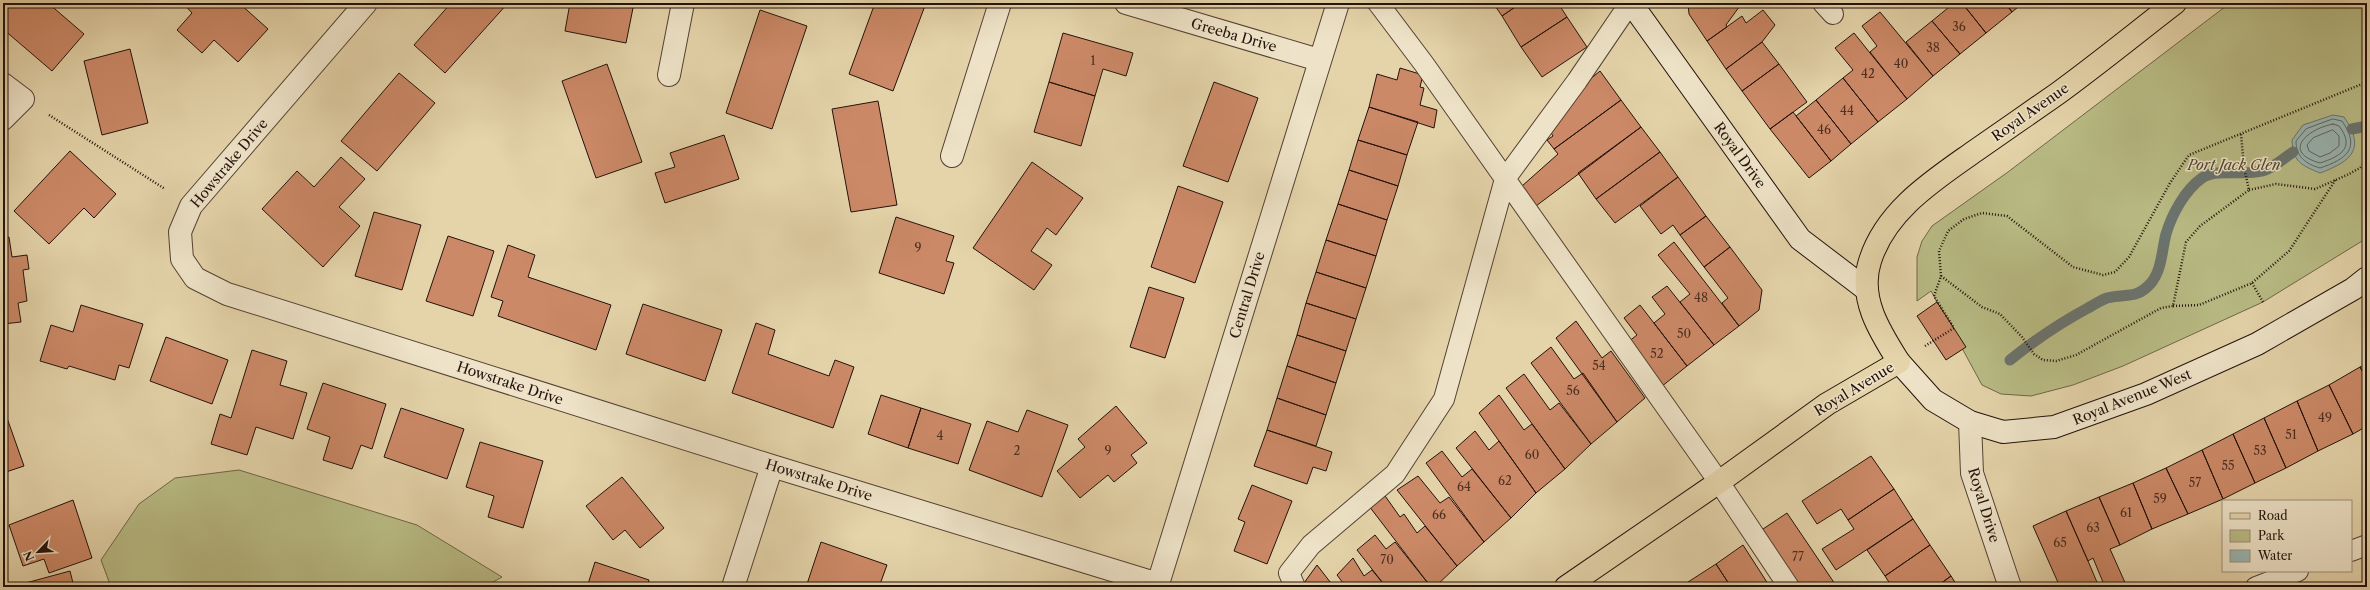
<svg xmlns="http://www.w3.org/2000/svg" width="2370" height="590" font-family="'Libre Caslon Text',serif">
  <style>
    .green { fill: #b9bc85; stroke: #6e6748 }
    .water { fill: #99b6b3; stroke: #6a7470 }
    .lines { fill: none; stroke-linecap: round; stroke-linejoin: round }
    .shore { stroke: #5e645f; stroke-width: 1 }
    .stream { stroke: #6a7470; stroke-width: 11 }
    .building { fill: #cc8967; stroke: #23120b }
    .service-casing { stroke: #544233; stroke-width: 22 }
    .minor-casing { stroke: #544233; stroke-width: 24 }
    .secondary-casing { stroke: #23120b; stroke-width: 24 }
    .primary-casing { stroke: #23120b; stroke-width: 24 }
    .path { stroke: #23120b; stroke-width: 2.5; stroke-dasharray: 1 2; stroke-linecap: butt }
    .service { stroke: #eee3c8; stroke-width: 20 }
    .minor { stroke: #eee3c8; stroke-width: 22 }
    .secondary { stroke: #eee3c8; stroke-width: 22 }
    .primary { stroke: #e5d4aa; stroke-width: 22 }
    .labels { text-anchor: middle; stroke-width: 3; stroke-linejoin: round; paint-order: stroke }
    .number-label { font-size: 12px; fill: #4d3022 }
    .street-label { font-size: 14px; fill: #23120b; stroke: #eee3c8 }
    .park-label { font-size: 14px; font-style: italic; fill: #504530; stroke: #eee3c8 }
  </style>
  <rect width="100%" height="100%" fill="#e5d4aa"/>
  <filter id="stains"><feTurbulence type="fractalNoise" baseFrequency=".005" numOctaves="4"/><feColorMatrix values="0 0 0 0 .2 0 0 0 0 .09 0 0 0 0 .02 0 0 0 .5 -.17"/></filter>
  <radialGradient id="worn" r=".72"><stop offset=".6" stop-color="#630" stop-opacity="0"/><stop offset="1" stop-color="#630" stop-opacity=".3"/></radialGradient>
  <!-- green -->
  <path class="green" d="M2230 3H2367V238L2263 302 2123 366 2073 385 2031 396 2001 394 1982 385 1931 291 1917 301V257L1922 241 1932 226 2008 172Z
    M239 470 417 525 502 577 484 587H111L101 560 139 504 175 478Z"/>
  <!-- water -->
  <path class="water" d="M2333 115 2344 117C2366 149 2352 161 2320 173 2301 165 2293 162 2292 140L2303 125Z"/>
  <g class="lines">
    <!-- shore -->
    <path class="shore" d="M2333 119 2342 121C2361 148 2347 159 2320 168 2306 164 2296 157 2296 141L2306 129Z
      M2333 124 2339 126C2355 147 2342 156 2320 163 2281 152 2307 129 2333 124Z
      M2333 130 2339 136V146L2330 153 2320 157 2309 151 2307 145 2313 138Z"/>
    <!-- stream -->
    <path class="stream" d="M2352 129 2367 126
      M2010 360C2035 340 2060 323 2088 308 2094 305 2101 300 2107 298 2126 293 2136 300 2151 283 2162 270 2162 249 2166 234 2172 214 2185 190 2202 178 2217 168 2244 176 2262 171 2272 169 2284 158 2293 152"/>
  </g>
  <!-- building -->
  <path class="building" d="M6 3H48L84 34 52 71 3 29V7Z
    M183 3H239L268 29 238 62 214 40 202 53 177 30 192 13Z
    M451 3H508L445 73 414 45Z
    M570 3H634L626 43 565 31Z
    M875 3H926L893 91 849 74Z
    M1493 3H1521L1502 16Z
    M1521 3H1558L1567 17 1521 47 1502 16Z
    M1688 3H1742L1726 25 1727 27 1707 41 1689 14Z
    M1954 3H1962L1986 33 1960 54 1932 21Z
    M1962 3H2005L2012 12 1986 33Z
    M2005 3H2023L2012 12Z
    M760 10 807 26 772 129 726 113Z
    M1763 10 1775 25 1762 42 1726 69 1707 41 1742 16 1746 23Z
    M1880 12 1933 76 1907 99 1870 52 1877 46 1862 26Z
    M1567 17 1587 47 1542 77 1521 47Z
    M1932 21 1960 54 1933 76 1906 42Z
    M1063 33 1133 53 1126 76 1103 69 1095 96 1049 82Z
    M1854 33 1907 99 1878 122 1843 78 1853 70 1835 48Z
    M1762 42 1779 64 1742 91 1726 69Z
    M130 49 148 123 102 135 84 61Z
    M607 64 642 162 596 178 562 81Z
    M1779 64 1807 102 1770 129 1742 91Z
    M1400 68 1423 75 1420 87 1424 88 1420 105 1437 110 1434 128 1369 107 1377 74 1397 80Z
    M1600 71 1621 100 1554 149 1547 140 1553 136 1549 129 1582 86Z
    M399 73 435 103 377 171 341 141Z
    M1843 78 1878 122 1851 144 1816 100Z
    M1049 82 1095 96 1081 146 1034 132Z
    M1214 82 1258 98 1228 182 1183 166Z
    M1621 100 1641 127 1536 206 1522 186 1558 154 1554 149Z
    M1816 100 1851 144 1831 161 1796 116Z
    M878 101 897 205 851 212 832 109Z
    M1369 107 1418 122 1407 155 1358 140Z
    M1793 112 1831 161 1809 178 1770 129Z
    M1641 127 1660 152 1596 199 1578 173Z
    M724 135 739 179 665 203 655 173 675 167 670 153Z
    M1358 140 1407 155 1398 186 1349 170Z
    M70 151 116 194 94 218 84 208 49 244 14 211Z
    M1660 152 1678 177 1615 223 1596 199Z
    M341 157 365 179 339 207 360 226 323 267 262 209 297 171 314 187Z
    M1032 162 1083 198 1056 235 1047 228 1031 251 1052 265 1034 290 973 248Z
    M1349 170 1398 186 1387 220 1338 204Z
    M1678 177 1706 216 1680 235 1673 225 1661 234 1640 206Z
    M1178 186 1223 202 1195 283 1151 267Z
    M1338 204 1387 220 1376 256 1326 240Z
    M374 212 421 225 402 290 355 276Z
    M1706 216 1730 247 1704 267 1680 235Z
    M896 217 954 236 946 261 954 263 944 294 879 273Z
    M448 236 494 251 473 316 426 301Z
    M9 237 12 257 27 255 29 269 23 270 27 301 18 303 21 322 3 324V238Z
    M1326 240 1376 256 1366 288 1316 272Z
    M1674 242 1739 326 1714 345 1680 302 1690 294 1658 255Z
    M508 245 535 255 528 277 611 305 596 350 498 316 503 301 491 297Z
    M1730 247 1762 290 1759 310 1739 326 1722 303 1728 298 1704 267Z
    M1316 272 1366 288 1356 319 1306 303Z
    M1667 286 1714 345 1687 366 1654 323 1665 314 1652 297Z
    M1149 287 1184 298 1165 358 1130 347Z
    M1937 302 1966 347 1946 360 1917 316Z
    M1306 303 1356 319 1346 351 1297 335Z
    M643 304 722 330 705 381 626 354Z
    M81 305 143 324 129 368 119 365 115 380 69 366 67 369 40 361 51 325 73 332Z
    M1640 305 1687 366 1661 387 1628 342 1637 335 1624 318Z
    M1576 321 1602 358 1611 351 1645 398 1617 422 1556 338Z
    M756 323 775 330 768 354 829 376 835 360 854 367 833 428 732 393Z
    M1297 335 1346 351 1336 383 1287 366Z
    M166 337 228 360 212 404 150 381Z
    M1551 347 1574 379 1583 373 1617 422 1591 444 1531 363Z
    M252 350 287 361 280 385 307 393 293 439 256 427 247 455 211 444 220 414 231 418Z
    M2367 364V380L2360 367Z
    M1287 366 1336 383 1326 415 1277 398Z
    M2360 367 2367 380V426L2353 434 2329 385Z
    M1524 374 1550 410 1559 403 1591 444 1565 469 1506 388Z
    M323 383 386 404 372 449 361 445 352 469 323 460 330 437 307 429Z
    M2329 385 2353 434 2318 451 2297 401Z
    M881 395 921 408 908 448 868 434Z
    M1499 395 1524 430 1532 424 1565 469 1536 493 1479 413Z
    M1277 398 1326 415 1316 446 1267 430Z
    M2297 401 2318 451 2286 468 2264 418Z
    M1116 406 1147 443 1131 455 1137 463 1114 482 1108 475 1080 498 1057 471 1085 447 1078 439Z
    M401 408 464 429 447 479 384 457Z
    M921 408 971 424 958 464 908 448Z
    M1027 410 1068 425 1042 497 969 470 987 421 1018 432Z
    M7 418 24 466 3 473V419Z
    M2264 418 2286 468 2255 483 2233 434Z
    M1267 430 1332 452 1326 471 1313 467 1307 484 1254 466Z
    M1475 431 1489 450 1499 441 1536 493 1511 518 1456 448Z
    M2233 434 2255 483 2223 499 2202 450Z
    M480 442 543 461 523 528 488 517 494 496 466 487Z
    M2202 450 2223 499 2188 514 2166 468Z
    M1442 451 1462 477 1472 469 1511 518 1484 542 1426 463Z
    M1871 456 1894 489 1848 520 1841 509 1817 524 1802 501Z
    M2166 468 2188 514 2152 529 2133 483Z
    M1418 476 1440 503 1449 497 1484 542 1457 566 1397 490Z
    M622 477 664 528 640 548 625 530 613 540 586 506Z
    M2133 483 2152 529 2120 545 2099 497Z
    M1252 485 1292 501 1267 564 1234 551 1245 522 1238 519Z
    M1894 489 1913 519 1836 570 1822 549 1854 529 1848 520Z
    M1383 493 1400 517 1404 514 1417 533 1425 526 1457 566 1435 587H1431L1369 506Z
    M2099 497 2120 545 2110 549 2127 587H2105L2093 558 2088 561 2066 511Z
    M73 500 92 558 49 573 44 559 23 566 9 525Z
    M2066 511 2088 561 2099 587H2060L2033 526Z
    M1787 513 1835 584 1831 587H1798L1760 531Z
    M1913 519 1930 545 1885 576 1867 550Z
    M1375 535 1386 549 1395 542 1431 587H1386L1357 550Z
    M821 542 887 565 879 587H806Z
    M1743 545 1770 587H1731L1716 564Z
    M1930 545 1951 576 1936 587H1892L1885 576Z
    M1353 558 1364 576 1372 570 1386 587H1346L1337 575Z
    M595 562 649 580 647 587H587Z
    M1716 564 1731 587H1692L1688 582Z
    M1317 565 1334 587H1307L1304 583Z
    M70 571 74 587H22V584Z
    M1951 576 1958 587H1936Z
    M1688 582 1692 587H1680Z"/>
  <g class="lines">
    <defs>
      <path id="service" d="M1378 3 1424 64 1719 482 1789 587
        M1823 3 1833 14
        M2351 551 2367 545
        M1295 587 1289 573 1311 545 1395 474 1444 399 1505 179 1577 81 1630 3
        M2256 587 2298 571"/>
      <path id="minor" d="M366 3 191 206 180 232 182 259 195 278 227 294 772 466 1158 584
        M1126 3 1319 60
        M669 75 683 3
        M3 84 23 99 3 119
        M952 156 1000 3
        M1970 422 1972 473 2010 587
        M733 587 772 466
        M1157 587 1338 3"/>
      <path id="secondary" d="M1631 3 1800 239 1867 290
        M1899 362 1933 400 1970 422 2003 432 2054 427 2146 394 2257 344 2353 289 2367 278"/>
      <path id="primary" d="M1566 587 1719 482 1827 404 1899 362C1880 332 1858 298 1870 261 1886 210 1934 180 1975 151 2002 132 2030 113 2057 94 2097 65 2136 33 2175 3"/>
    </defs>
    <!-- service casing -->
    <use href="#service" class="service-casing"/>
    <!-- minor casing -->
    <use href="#minor" class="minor-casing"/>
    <!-- secondary casing -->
    <use href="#secondary" class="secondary-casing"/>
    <!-- primary casing -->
    <use href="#primary" class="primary-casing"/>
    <!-- path -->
    <path class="path" d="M49 115 165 189
      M2249 190 2276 184 2315 189 2347 175 2360 168 2367 160
      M1941 276 1982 307 2000 314 2022 337 2034 354 2043 360 2056 361 2076 355 2161 308 2173 306 2186 242 2200 226 2249 190 2244 167 2241 134
      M2252 283 2263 302
      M2173 306 2199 305 2252 283 2289 251 2336 179
      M1925 346 1954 328 1934 296 1941 276 1939 251 1948 231 1964 219 1982 213 2007 216 2073 267 2103 275 2115 272 2129 257 2170 183 2189 155 2367 82"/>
    <!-- service -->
    <use href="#service" class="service"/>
    <!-- minor -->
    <use href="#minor" class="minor"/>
    <!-- secondary -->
    <use href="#secondary" class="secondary"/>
    <!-- primary -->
    <use href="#primary" class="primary"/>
  </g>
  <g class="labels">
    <!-- number labels -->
    <g class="number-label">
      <text x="1959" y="31">36</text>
      <text x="1933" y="52">38</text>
      <text x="1093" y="65">1</text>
      <text x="1901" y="68">40</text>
      <text x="1868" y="78">42</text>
      <text x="1847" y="115">44</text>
      <text x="1824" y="134">46</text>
      <text x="918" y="252">9</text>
      <text x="1701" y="302">48</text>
      <text x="1684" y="338">50</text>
      <text x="1657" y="358">52</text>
      <text x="1599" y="370">54</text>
      <text x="1573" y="395">56</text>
      <text x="2325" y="422">49</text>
      <text x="2291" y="439">51</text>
      <text x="940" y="440">4</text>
      <text x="1017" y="455">2</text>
      <text x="1108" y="455">9</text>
      <text x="2260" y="455">53</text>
      <text x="1532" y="459">60</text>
      <text x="2228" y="470">55</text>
      <text x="1505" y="485">62</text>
      <text x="2195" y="487">57</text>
      <text x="1464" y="491">64</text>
      <text x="2160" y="503">59</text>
      <text x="2126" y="517">61</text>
      <text x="1439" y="519">66</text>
      <text x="2093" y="532">63</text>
      <text x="2060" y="547">65</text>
      <text x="1798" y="561">77</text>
      <text x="1387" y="564">70</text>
    </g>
    <!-- street labels -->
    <g class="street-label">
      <text transform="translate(1234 35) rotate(16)" y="5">Greeba Drive</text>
      <text transform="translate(2030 112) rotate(-35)" y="5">Royal Avenue</text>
      <text transform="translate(1740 155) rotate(54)" y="5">Royal Drive</text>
      <text transform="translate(229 163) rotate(-50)" y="5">Howstrake Drive</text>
      <text transform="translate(1247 295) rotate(-73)" y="5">Central Drive</text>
      <text transform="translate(510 383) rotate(18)" y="5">Howstrake Drive</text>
      <text transform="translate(1854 389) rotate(-31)" y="5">Royal Avenue</text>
      <text transform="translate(2132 397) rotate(-22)" y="5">Royal Avenue West</text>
      <text transform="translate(819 480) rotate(17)" y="5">Howstrake Drive</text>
      <text transform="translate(1984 505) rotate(73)" y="5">Royal Drive</text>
    </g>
    <!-- park labels -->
    <g class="park-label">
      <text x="2234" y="170">Port Jack Glen</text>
    </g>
  </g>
  <!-- margin -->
  <rect width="2370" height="590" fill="none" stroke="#e5d4aa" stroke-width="16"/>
  <rect x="4" y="4" width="2362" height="582" fill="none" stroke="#23120b" stroke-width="2"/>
  <rect x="8" y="8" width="2354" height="574" fill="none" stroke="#23120b"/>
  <!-- legend -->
  <rect x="2222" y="500" width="130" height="72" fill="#eee3c8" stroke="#9d8f7c"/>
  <rect x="2230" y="513" width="20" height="6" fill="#e5d4aa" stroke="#9d8f7c"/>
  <text x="2258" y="520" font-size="12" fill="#23120b">Road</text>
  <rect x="2230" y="530" width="20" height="12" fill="#b9bc85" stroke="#9d8f7c"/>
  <text x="2258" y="540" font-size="12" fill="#23120b">Park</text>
  <rect x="2230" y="550" width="20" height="12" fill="#99b6b3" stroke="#9d8f7c"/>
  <text x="2258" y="560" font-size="12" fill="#23120b">Water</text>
  <!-- north arrow -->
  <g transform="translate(38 552) rotate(245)" stroke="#eee3c8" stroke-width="3" paint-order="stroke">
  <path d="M0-3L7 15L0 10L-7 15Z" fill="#23120b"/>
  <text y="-6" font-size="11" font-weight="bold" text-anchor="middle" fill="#23120b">N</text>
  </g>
  <rect width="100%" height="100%" filter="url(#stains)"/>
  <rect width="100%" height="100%" fill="url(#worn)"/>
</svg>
